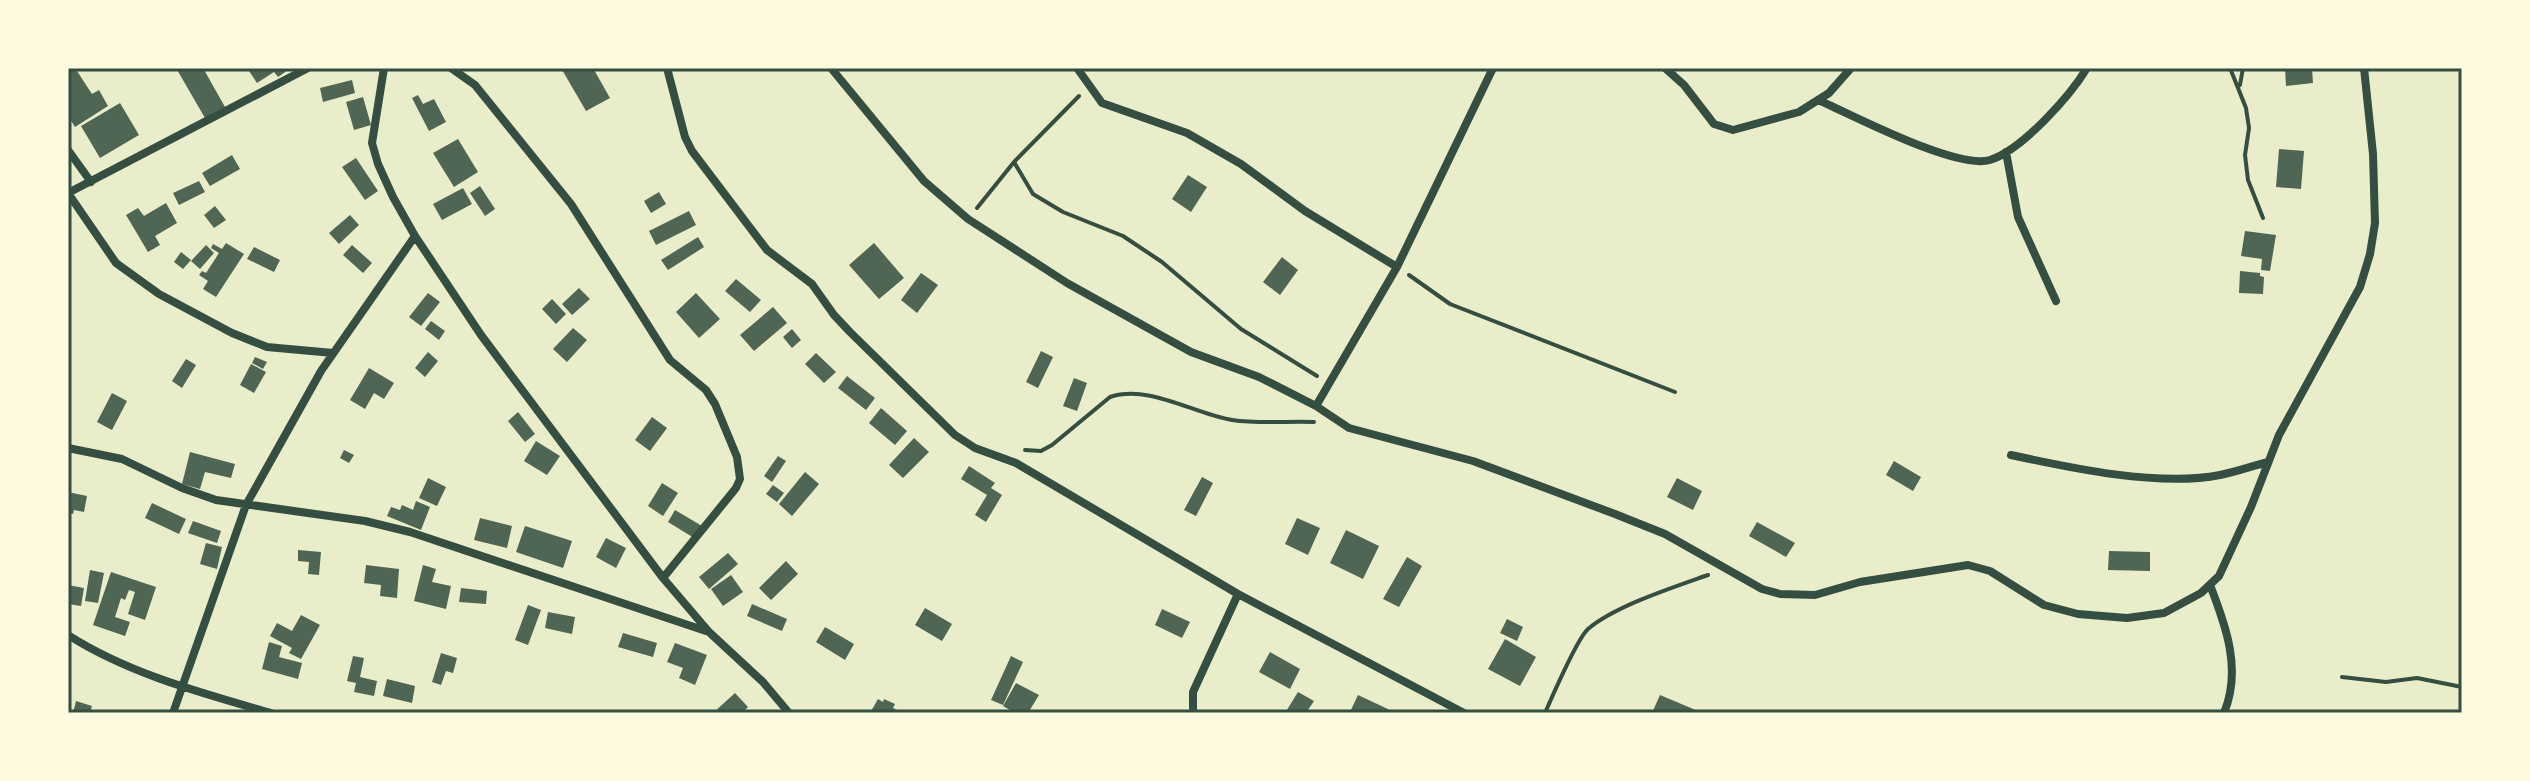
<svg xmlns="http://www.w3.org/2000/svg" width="2530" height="781" font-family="Montserrat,sans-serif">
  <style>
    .building { fill: #4f6655 }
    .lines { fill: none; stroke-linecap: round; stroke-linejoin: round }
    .path { stroke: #344e41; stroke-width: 4 }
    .minor { stroke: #344e41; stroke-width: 8 }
    .neatline { fill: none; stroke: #344e41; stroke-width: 3 }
  </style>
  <rect width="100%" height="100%" fill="#e9edc9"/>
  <!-- building -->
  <path class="building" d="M68 68H75L92 94 99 90 108 106 75 127 68 116Z
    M176 68H203L225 107 205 118Z
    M247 68H291L278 77 274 72 257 83Z
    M561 68H593L610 98 586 111Z
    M2285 68H2312L2313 83 2286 86Z
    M352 80 355 93 323 102 320 88Z
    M418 95 423 104 434 99 446 122 429 131 412 98Z
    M363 97 371 125 354 130 346 102Z
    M120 103 139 135 100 158 81 126Z
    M458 139 478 172 454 187 433 153Z
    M2279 149 2304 151 2301 189 2276 187Z
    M232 155 240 169 210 186 202 173Z
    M356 158 378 191 365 200 342 167Z
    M1188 175 1207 187 1191 212 1172 199Z
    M199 181 205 192 179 205 173 193Z
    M480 186 495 209 485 216 470 193Z
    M463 188 472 204 442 220 433 204Z
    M659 192 666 204 651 213 644 201Z
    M166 203 177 223 155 236 160 245 148 252 126 215 138 208 144 216Z
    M215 206 226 220 214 228 204 215Z
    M689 211 696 225 656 245 649 231Z
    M350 215 359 225 339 244 329 233Z
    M2245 231 2276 235 2270 271 2261 270 2262 259 2241 256Z
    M698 237 704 247 668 270 661 260Z
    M226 243 244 254 216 297 203 289 208 281 199 275 202 271 206 273 219 253 211 248 213 244 222 249Z
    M874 243 904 278 879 299 849 265Z
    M206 245 214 253 200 269 191 261Z
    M352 245 372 263 363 273 343 255Z
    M254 247 280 260 274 272 247 259Z
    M181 252 191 260 183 269 174 262Z
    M1282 257 1298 270 1280 295 1263 282Z
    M2240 271 2260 273V276L2264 277 2263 294 2239 293Z
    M921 273 938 285 917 313 901 300Z
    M736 279 761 300 750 312 725 291Z
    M579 288 590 299 572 315 562 304Z
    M428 293 440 302 421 326 409 317Z
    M696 293 720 319 699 338 676 312Z
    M552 299 566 314 556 324 542 309Z
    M773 307 787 323 754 351 740 335Z
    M431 321 445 331 439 340 425 329Z
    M573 328 587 340 567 362 553 349Z
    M792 329 801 340 792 348 783 337Z
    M1041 351 1053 357 1038 388 1026 382Z
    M428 352 438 361 425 377 415 368Z
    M816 353 836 372 824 383 805 364Z
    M255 357 267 362 263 369 252 363Z
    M186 359 196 365 182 388 172 381Z
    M251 364 266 372 254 393 240 385Z
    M369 368 394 383 384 399 374 393 365 409 350 400Z
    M847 376 875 398 866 410 838 388Z
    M1074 378 1087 383 1077 411 1063 406Z
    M112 393 127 401 112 430 97 422Z
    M881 408 907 431 895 445 869 423Z
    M518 412 535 434 525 442 508 421Z
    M652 417 667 428 650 451 635 440Z
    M914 438 929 452 903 478 889 465Z
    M536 441 560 456 547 475 524 461Z
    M344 450 354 455 349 463 340 458Z
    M190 452 235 464 231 478 205 472 200 489 182 484Z
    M778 456 786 461 772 482 764 476Z
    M1894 461 1921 477 1913 491 1886 475Z
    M969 466 995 483 991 488 1002 495 986 522 975 515 987 495 961 479Z
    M805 472 819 484 792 516 779 504Z
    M1202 477 1213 483 1196 516 1184 510Z
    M428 478 446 487 437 506 419 498Z
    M1677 478 1702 491 1693 510 1667 497Z
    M662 483 678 493 663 516 648 506Z
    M773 485 784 493 777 502 766 494Z
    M68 492 87 496 84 512 74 510 73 514 68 513Z
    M416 501 430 507 421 530 387 516 391 507 400 510 402 505 413 510Z
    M152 503 186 519 179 534 145 518Z
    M675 510 702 526 694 538 668 522Z
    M480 518 512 526 507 548 474 540Z
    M1297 518 1320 528 1308 555 1285 544Z
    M193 521 221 531 217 543 188 533Z
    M1757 522 1795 543 1786 557 1749 536Z
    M525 526 572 541 563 568 516 552Z
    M1346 530 1379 546 1363 579 1330 563Z
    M606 538 626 548 616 568 596 557Z
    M206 543 222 547 217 569 200 564Z
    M298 550 321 552 319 575 308 574 309 562 298 561Z
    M2109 551 2150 552V571L2108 570Z
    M728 553 738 564 709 589 699 577Z
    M1407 557 1422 566 1399 607 1383 599Z
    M786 561 798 574 771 600 759 588Z
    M366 565 399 569 397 598 380 596 381 585 364 583Z
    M423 565 436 569 432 582 451 586 446 609 414 601Z
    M90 570 104 573 98 603 85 601Z
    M111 572 156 587 145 620 128 614 135 592 129 590 125 600 121 598 115 617 130 622 125 636 93 625Z
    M731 575 743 592 723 606 711 589Z
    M68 585 84 588 81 606 68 604Z
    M461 588 487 591 486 604 459 602Z
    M752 604 787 619 782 631 747 616Z
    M528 605 541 610 528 645 515 640Z
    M925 608 952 624 942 641 915 625Z
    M1162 609 1190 622 1182 638 1155 625Z
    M548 612 575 617 572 634 545 628Z
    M301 615 320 625 301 659 289 653 292 648 270 636 277 623 292 631Z
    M1507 619 1523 627 1517 641 1500 633Z
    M825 627 854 644 845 660 816 642Z
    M623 633 657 643 653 657 618 647Z
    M1505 639 1536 657 1520 686 1488 669Z
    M269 642 282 646 279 657 302 663 298 679 262 669Z
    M675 643 707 655 695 685 679 678 683 668 667 662Z
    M1270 652 1300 669 1290 689 1259 672Z
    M441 653 457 658 453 673 446 671 441 685 432 682Z
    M353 656 364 658 360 677 377 681 374 696 354 692 356 683 347 681Z
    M1011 656 1023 662 1003 705 991 700Z
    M387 679 415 686 412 703 383 696Z
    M1016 683 1039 695 1028 713H1015L1003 706Z
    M1298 692 1314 701 1306 713H1285Z
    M735 693 748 707 742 713H713Z
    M1358 695 1390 710 1388 713 1350 712Z
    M1660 695 1698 711 1697 713H1652Z
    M878 699 883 702 884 699 895 704 893 708 903 713H870Z
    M76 701 92 706 90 713H73Z"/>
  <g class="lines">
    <!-- path -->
    <path class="path" d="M2230 68 2246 108 2249 128 2245 155 2248 180 2263 218
      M2240 85 2243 68
      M1014 162 1033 194 1063 212 1123 236 1162 262 1241 329 1317 376
      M977 208 1014 162 1079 96
      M1409 275 1450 304 1675 392
      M1025 450 1041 451 1052 445 1110 397C1149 384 1194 414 1232 420 1258 424 1287 421 1314 422
      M2342 677 2386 682 2417 678 2462 687
      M1545 713C1552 697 1577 639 1588 629 1615 606 1674 587 1708 575"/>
    <!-- minor -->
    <path class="minor" d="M308 68 68 193 116 263 159 294 232 333 267 347 333 353
      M384 68 372 143 378 164 393 197 415 236 481 335 663 578 709 632 763 682 789 713
      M451 68 475 85 571 204 670 360 706 390 715 404 737 457 740 479 736 488 663 578
      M667 68 685 137 692 151 767 250 812 284 834 315 850 332 955 435 975 448 1016 463 1238 594 1464 713
      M831 68 924 181 968 219 1067 283 1191 352 1259 377 1316 406 1349 428 1473 461 1615 514 1665 534 1762 589 1780 594 1815 595 1860 582 1968 565 1990 571 2044 605 2078 614 2127 618 2164 613 2201 593 2219 576 2251 507 2279 435 2360 287 2370 254 2375 223 2373 154 2364 68
      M1077 68 1102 103 1187 133 1241 164 1305 211 1397 267
      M1665 68 1684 85 1714 124 1733 130 1799 112 1829 93 1851 68
      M1818 100C1853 115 1956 170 1990 160 2022 150 2070 96 2087 68
      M68 150 91 182
      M2006 152 2018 217 2056 301
      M1316 406 1397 267 1493 68
      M68 448 122 459 182 488 216 500 365 521 410 532 706 631
      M2011 455C2071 468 2159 487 2220 475 2236 472 2252 466 2268 462
      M2210 585C2226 626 2242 670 2224 713
      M68 635C129 674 202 693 271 713
      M173 713 246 505 321 371 415 236
      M1193 713V692L1238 594"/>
  </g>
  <!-- border -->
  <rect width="2530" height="781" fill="none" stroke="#fefae0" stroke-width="140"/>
  <rect x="70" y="70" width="2390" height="641" class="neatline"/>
</svg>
